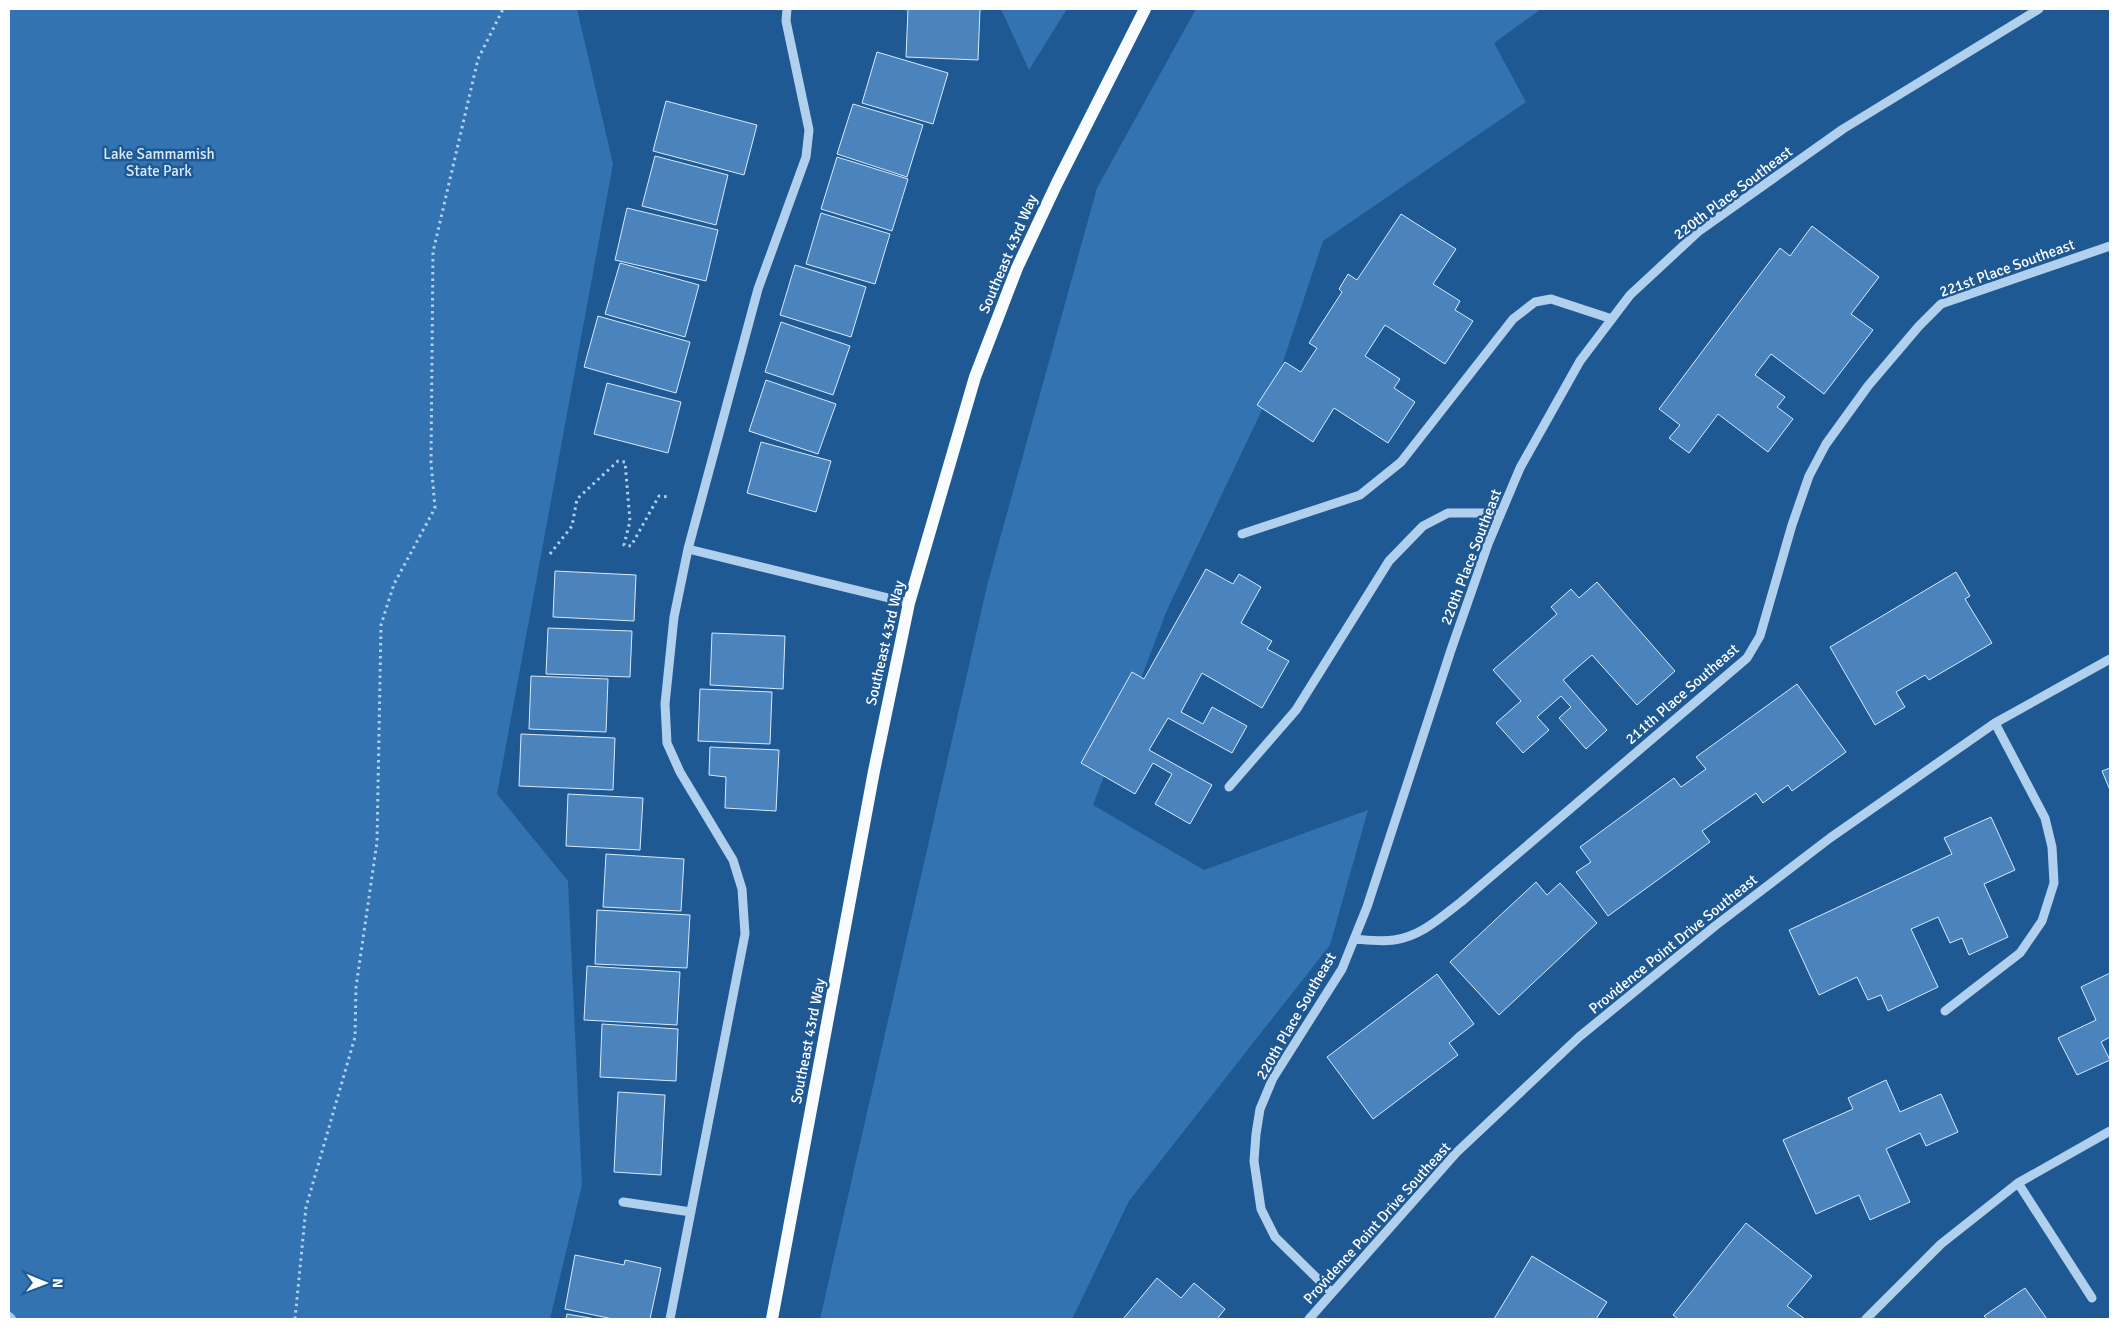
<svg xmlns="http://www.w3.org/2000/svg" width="2119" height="1328" font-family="Signika,sans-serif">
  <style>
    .green { fill: #3373b2 }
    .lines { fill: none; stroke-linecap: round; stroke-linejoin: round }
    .stream { stroke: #a5ccf0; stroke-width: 10 }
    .building { fill: #4b84bd; stroke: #d8e9fa }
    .path { stroke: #b1d0ee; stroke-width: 3; stroke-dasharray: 2.5 4; stroke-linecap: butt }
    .minor { stroke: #b1d0ee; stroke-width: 9 }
    .major { stroke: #f9fcff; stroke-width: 12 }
    .labels { text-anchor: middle; stroke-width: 5; stroke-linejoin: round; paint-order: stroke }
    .park-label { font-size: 15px; fill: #d8e9fa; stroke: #1e5994 }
    .street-label { font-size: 15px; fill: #fff; stroke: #1e5994 }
  </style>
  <rect width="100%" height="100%" fill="#1e5994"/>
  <!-- green -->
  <path class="green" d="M9 9H577L613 164 497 794 568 881 582 1185 550 1319H9Z
    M1001 9H1067L1029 70Z
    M1196 9H1541L1494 43 1526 102 1323 241 1279 374 1167 610 1093 805 1204 870 1368 810 1330 945 1129 1201 1072 1319H820L988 582 1097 188Z"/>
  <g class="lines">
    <!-- stream -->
    <path class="stream" d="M9 1317 11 1319"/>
  </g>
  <!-- building -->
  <path class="building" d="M908 9H980L978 60 906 57Z
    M877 52 948 73 933 124 862 103Z
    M666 101 757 125 744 175 653 151Z
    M853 104 923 125 907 177 837 154Z
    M655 156 728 175 716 225 642 206Z
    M837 157 908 179 892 231 821 209Z
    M627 208 718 230 706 281 615 260Z
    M821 213 890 234 875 284 806 264Z
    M1401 214 1456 249 1433 284 1460 301 1455 310 1473 321 1445 364 1385 325 1365 356 1400 379 1394 388 1415 402 1388 443 1334 408 1313 442 1257 405 1285 362 1301 372 1317 348 1309 343 1342 292 1339 289 1348 274 1357 280Z
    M1812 226 1879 277 1851 314 1873 330 1824 394 1771 354 1755 375 1785 397 1777 407 1793 419 1768 452 1718 414 1689 453 1669 438 1680 425 1659 409 1780 248 1790 256Z
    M620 263 699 285 685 337 605 314Z
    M795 265 866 287 851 337 780 315Z
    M598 316 690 342 676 393 584 367Z
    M781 322 850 346 833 395 765 372Z
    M766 380 836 404 818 454 749 431Z
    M607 383 681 402 668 453 594 434Z
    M761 442 831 461 816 512 747 493Z
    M1206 569 1233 584 1239 574 1261 587 1241 623 1272 641 1267 649 1289 661 1262 708 1202 673 1181 712 1203 724 1212 707 1247 726 1232 753 1168 718 1149 750 1212 785 1190 824 1155 804 1172 774 1153 763 1135 794 1081 763 1132 672 1144 679Z
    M555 571 636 575 634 621 553 617Z
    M1956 572 1970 596 1965 599 1992 643 1929 680 1925 675 1896 692 1905 707 1875 725 1830 647Z
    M1597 582 1675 671 1637 705 1592 655 1563 680 1607 730 1586 749 1559 718 1571 707 1561 696 1537 717 1549 730 1523 753 1496 723 1521 701 1493 670 1557 614 1551 607 1571 589 1579 598Z
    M548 628 632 631 630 677 546 674Z
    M712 633 785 636 783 689 710 685Z
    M531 676 608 679 606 732 529 729Z
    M1797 684 1846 752 1792 791 1788 785 1763 803 1756 793 1702 831 1710 842 1608 916 1576 872 1591 862 1580 847 1674 778 1681 787 1706 769 1696 757Z
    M700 689 772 692 770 744 698 741Z
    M521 734 615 738 613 790 519 786Z
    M710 747 779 750 776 811 725 808 726 777 709 775Z
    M2110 768V790L2102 771Z
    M568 794 643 798 640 850 566 846Z
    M1991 817 2015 870 1984 884 2008 937 1969 955 1962 938 1950 943 1938 917 1911 929 1938 987 1888 1011 1881 995 1868 1000 1857 977 1819 995 1789 930 1952 854 1944 838Z
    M606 854 684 859 681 911 603 907Z
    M1536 882 1547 895 1560 883 1597 923 1499 1015 1450 962Z
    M597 910 690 915 687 968 595 964Z
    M587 966 680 972 677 1025 584 1020Z
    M2110 973V1037L2101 1042 2110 1060 2077 1075 2058 1038 2096 1020 2081 987Z
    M1437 974 1474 1024 1449 1043 1458 1055 1373 1119 1327 1057Z
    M602 1024 678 1029 676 1081 600 1077Z
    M1886 1080 1900 1112 1941 1094 1958 1132 1926 1146 1920 1133 1886 1149 1910 1202 1870 1220 1859 1195 1816 1214 1783 1140 1853 1109 1848 1098Z
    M618 1092 665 1095 661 1175 614 1172Z
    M1746 1223 1812 1276 1787 1306 1805 1319H1678L1673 1315Z
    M575 1255 624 1265 625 1260 661 1268 650 1319H613L565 1309Z
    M1532 1256 1607 1302 1596 1319H1494Z
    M1157 1278 1181 1298 1194 1283 1225 1309 1217 1319H1123Z
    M2025 1288 2047 1319H1987L1984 1316Z
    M567 1314 596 1319H566Z"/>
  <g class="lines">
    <!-- path -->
    <path class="path" d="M550 554 572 526 577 499 618 461 625 462 630 521 624 545 631 546 659 496 670 497
      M295 1319 306 1207 355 1037 356 987 377 842 381 625 394 584 435 508 431 462 433 252 478 59 503 9"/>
    <!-- minor -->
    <path class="minor" d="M1242 534 1360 495 1401 462 1513 319 1535 302 1551 299 1612 319
      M688 549 909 603
      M1229 787 1296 710 1389 561 1423 526 1448 513H1501
      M1354 939C1367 940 1381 942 1394 940 1421 936 1440 918 1461 902L1747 658 1760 636 1792 525 1809 476 1826 444 1868 386 1919 326 1941 304 2110 246
      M1945 1011 2020 953 2042 921 2054 883 2052 847 2045 818 1995 723
      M2018 1183 2092 1298
      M623 1202 691 1212
      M1332 1293 1275 1237 1261 1209 1254 1161 1256 1134 1260 1109 1273 1078 1342 969 1367 907 1451 650 1488 544 1520 468 1580 361 1630 295 1699 231 1843 129 2039 9
      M670 1319 745 934 742 889 733 860 680 772 667 743 665 704 674 617 688 549 758 289 806 157 809 130 786 21 787 9
      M1309 1319 1456 1153 1579 1037 1715 926 1830 838 1995 723 2110 659
      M1866 1319 1941 1244 2018 1183 2110 1131"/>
    <!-- major -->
    <path class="major" d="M772 1319 874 771 909 603 975 377 1017 268 1057 183 1145 9"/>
  </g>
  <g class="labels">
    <!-- park labels -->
    <g class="park-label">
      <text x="159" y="159">Lake Sammamish<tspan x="159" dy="17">State Park</tspan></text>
    </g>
    <!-- street labels -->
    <g class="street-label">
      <text transform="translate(1733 193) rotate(-37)" y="5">220th Place Southeast</text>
      <text transform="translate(1008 254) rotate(-67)" y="5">Southeast 43rd Way</text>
      <text transform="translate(2007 268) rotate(-20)" y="5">221st Place Southeast</text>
      <text transform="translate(1471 557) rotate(-69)" y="5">220th Place Southeast</text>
      <text transform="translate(885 643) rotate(-77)" y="5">Southeast 43rd Way</text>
      <text transform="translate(1682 694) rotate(-41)" y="5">211th Place Southeast</text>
      <text transform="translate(1673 944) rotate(-39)" y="5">Providence Point Drive Southeast</text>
      <text transform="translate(1296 1016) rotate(-60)" y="5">220th Place Southeast</text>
      <text transform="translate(808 1041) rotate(-79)" y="5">Southeast 43rd Way</text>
      <text transform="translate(1377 1223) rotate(-48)" y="5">Providence Point Drive Southeast</text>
    </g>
  </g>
  <!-- border -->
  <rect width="2119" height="1328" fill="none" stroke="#ffffff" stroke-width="20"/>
  <!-- north arrow -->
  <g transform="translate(45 1283) rotate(91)" stroke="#1e5994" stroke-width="4" paint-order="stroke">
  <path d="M0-4L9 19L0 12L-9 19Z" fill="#ffffff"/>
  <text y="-8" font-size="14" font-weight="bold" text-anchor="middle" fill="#ffffff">N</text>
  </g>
</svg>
